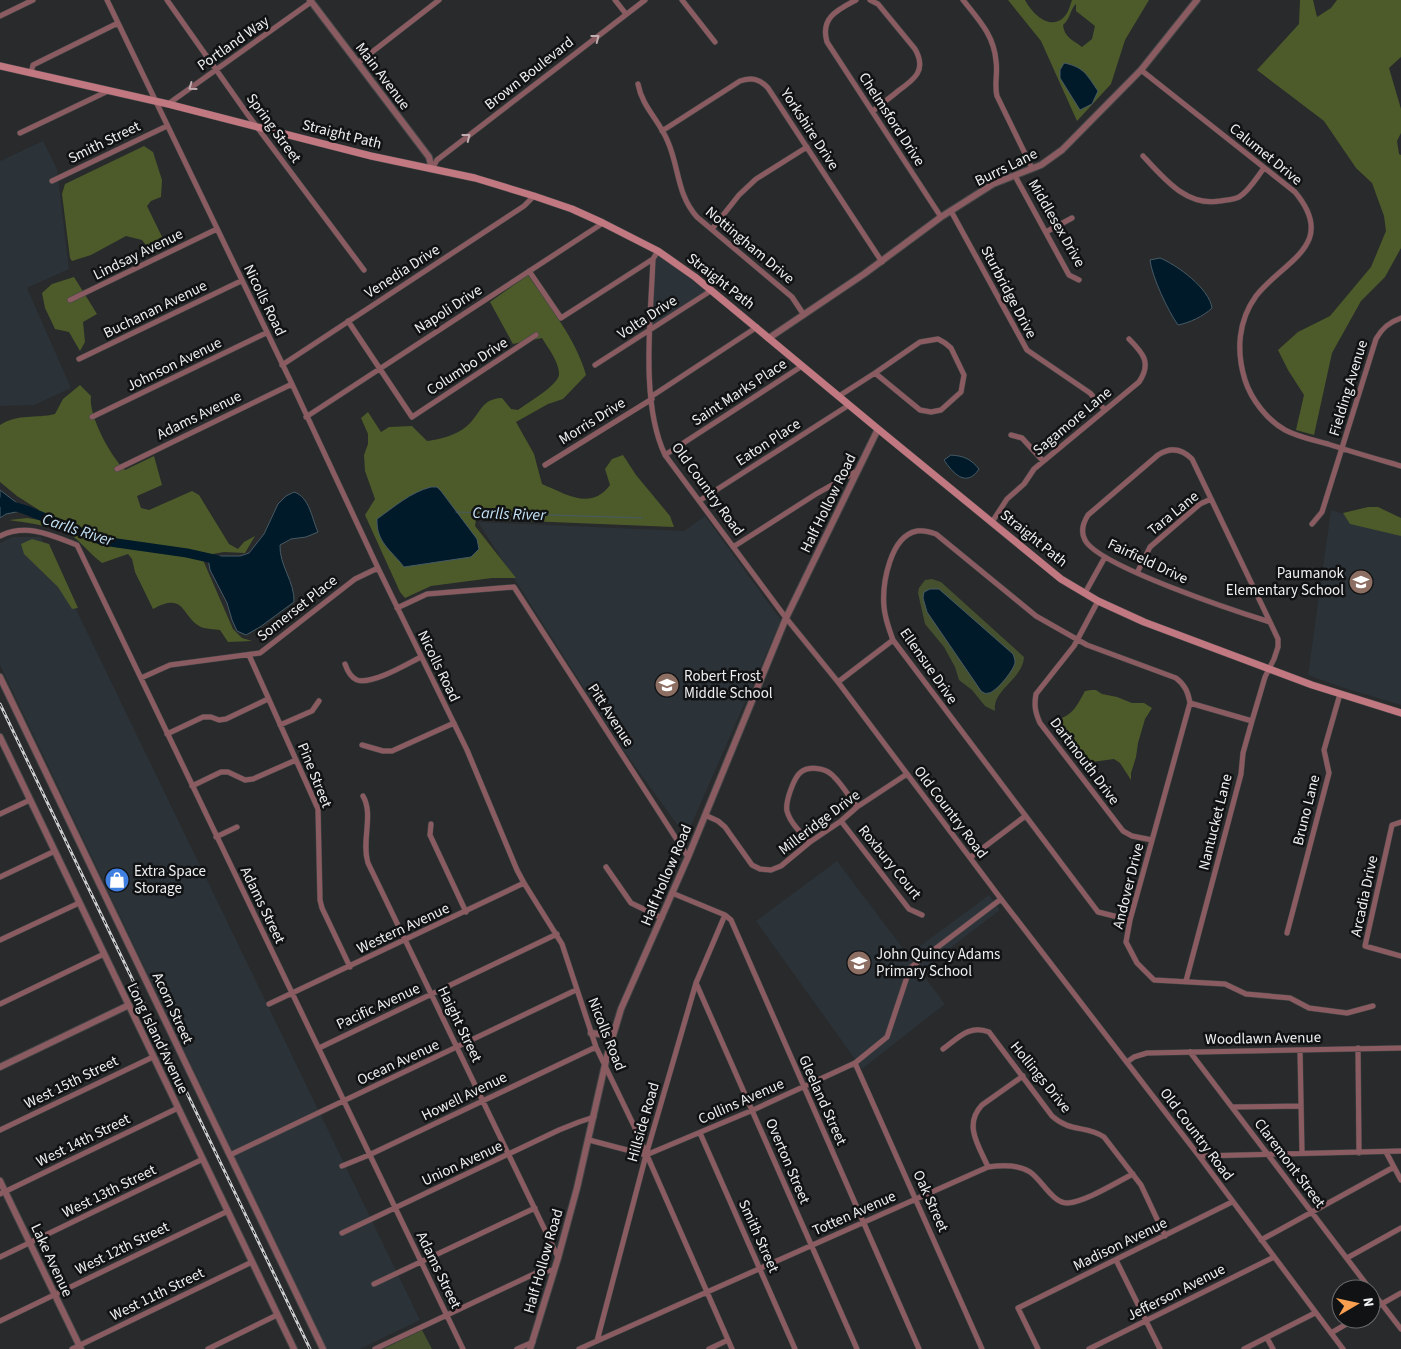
<svg xmlns="http://www.w3.org/2000/svg" width="1401" height="1349" font-family="'Source Sans 3',sans-serif">
  <style>
    .built { fill: #2b3238 }
    .green { fill: #45502f }
    .forest { fill: #4d5b2a; fill-rule: evenodd }
    .water { fill: #001a29; stroke: #475a65 }
    .lines { fill: none; stroke-linecap: round; stroke-linejoin: round }
    .stream { stroke: #475a65; stroke-width: 1 }
    .river { stroke: #001a29; stroke-width: 9 }
    .minor-casing { stroke: #444647; stroke-width: 6 }
    .tertiary-casing { stroke: #444647; stroke-width: 8 }
    .secondary-casing { stroke: #444647; stroke-width: 8 }
    .minor { stroke: #8a5c61; stroke-width: 5 }
    .tertiary { stroke: #8a5c61; stroke-width: 6 }
    .secondary { stroke: #c17880; stroke-width: 7 }
    .rail-casing { stroke: #cdcecf; stroke-width: 3 }
    .rail { stroke: #111213; stroke-width: 1; stroke-dasharray: 4; stroke-linecap: butt }
    .oneway { stroke: #c1adb0 }
    .labels { text-anchor: middle; stroke-width: 5; stroke-linejoin: round; paint-order: stroke }
    .street-label { font-size: 15px; fill: #eeeff0; stroke: #111213 }
    .poi-label { font-size: 15px; fill: #eeeff0; stroke: #111213; text-anchor: start }
    .water-label { font-size: 16px; font-style: italic; fill: #c4e2f6; stroke: #111213 }
  </style>
  <rect width="100%" height="100%" fill="#282a2b"/>
  <!-- built -->
  <path class="built" d="M43 141 57 169 69 269 27 288 71 388 34 405 0 406V161Z
    M658 253 709 290 651 327 654 259Z
    M1331 510 1401 532V705L1341 687 1308 675Z
    M705 516 781 620 686 837 624 751 478 522 684 531Z
    M12 537H41L420 1320 360 1349H327L0 665V543Z
    M837 861 908 955 989 895 1000 910 920 971 945 1004 862 1069 756 921Z"/>
  <!-- green -->
  <path class="green" d="M932 579 941 582 1024 657C1023 679 992 690 995 711L985 706 972 690 959 680 955 667 944 647 925 624 918 593 919 588 925 580Z
    M422 1330 432 1349H383Z"/>
  <!-- forest -->
  <path class="forest" d="M1008 0H1025C1031 12 1049 31 1063 18 1068 14 1070 6 1072 0H1149L1125 40 1111 84 1077 121 1041 41ZM1076 4V11L1095 26 1092 39 1082 47C1073 40 1064 37 1063 25 1071 18 1070 9 1076 4Z
    M1300 0H1313L1317 17 1331 8 1337 0H1401V57L1389 68 1401 109V133L1397 141 1399 154 1401 155V248L1385 277 1361 301 1332 353 1314 435 1296 430 1304 395 1288 370 1278 350 1298 332 1330 316 1371 267 1386 231 1384 216 1372 183 1356 168 1324 121 1257 70 1299 24Z
    M144 146 153 152 162 180 161 197 151 201 147 206 167 247 153 254 142 240 126 236 91 255 72 261 70 258 62 194 65 184Z
    M528 275C548 304 577 341 586 375L563 399 548 404 516 422 534 454 542 484C566 494 591 511 610 485L605 469 612 459 623 455 636 475 670 516 674 527 476 519 475 526 516 578H492L431 586 405 598 400 592 365 515 375 499 365 471 364 455 368 444V434L361 418 368 412 381 432 389 427 412 426 427 441C441 439 455 436 467 426 481 414 480 399 502 398L511 409 518 410C527 403 559 385 559 374 559 362 548 348 542 338L513 344 490 302Z
    M74 277 97 314 83 322 85 342 80 351 69 332 55 329 45 308 42 293 52 284Z
    M80 385 91 396C88 415 111 457 125 470L154 456 162 485 137 496 141 508 149 510 192 491 199 495 229 544 238 549 244 542 255 536 245 553 224 552 207 555H202L203 560 233 629 242 638 252 641 228 642 220 630C214 629 206 629 201 627 181 617 186 591 153 609L135 572 132 559 128 554 102 563C90 554 82 543 70 534 59 527 23 522 9 520L27 518 39 520V510L17 496 0 482V425C19 413 35 419 55 414L63 399Z
    M1368 507H1378L1401 518V536L1350 524 1343 513Z
    M32 539 49 544 78 608 72 609 58 587 24 554 21 544Z
    M1091 690H1096L1102 694 1117 697 1132 703H1144L1152 708 1145 719 1138 743 1136 757 1131 773V780L1120 763 1114 759 1092 762 1076 756 1052 722C1057 718 1059 719 1064 717 1074 713 1080 700 1085 691Z"/>
  <!-- water -->
  <path class="water" d="M1064 63C1084 67 1087 75 1098 91L1092 104 1080 110 1060 78V70Z
    M1160 258C1177 265 1209 288 1212 308 1204 316 1189 323 1178 325 1168 311 1152 277 1150 260Z
    M951 455C964 456 971 459 979 469 966 489 952 472 944 460Z
    M431 487H437L441 491 477 539 479 549 471 557 404 567C391 550 376 542 377 519 394 507 411 492 431 487Z
    M0 490 26 510 6 514 0 518Z
    M294 492C310 497 312 520 318 532L306 537 291 539 280 545C279 565 295 582 294 602L260 627 246 635 237 631 232 620 227 603 210 570 208 558 214 556H240L249 553 264 534 278 504 286 496Z
    M930 589H939L1013 654C1014 657 1015 659 1015 662 1015 669 996 692 989 693 985 694 984 693 981 691L927 612 923 598 924 592Z"/>
  <g class="lines">
    <!-- stream -->
    <path class="stream" d="M456 512 643 518"/>
    <!-- river -->
    <path class="river" d="M0 502 26 510 103 541 187 553 218 560"/>
    <defs>
      <path id="minor" d="M107 0 292 384 378 568 467 750 517 870 524 883 562 944 596 1047 635 1128 732 1349
        M167 0 248 115 364 270
        M615 0 626 14
        M682 0 715 42
        M856 0C837 10 820 18 827 42L941 217
        M870 0 878 4 915 49C927 70 915 79 898 91 890 98 881 104 873 111
        M963 0C978 19 994 35 996 61 998 73 994 85 997 96L1032 168
        M0 16 33 0
        M358 63 439 0
        M1141 70 1295 192C1339 245 1283 261 1256 296 1238 321 1236 351 1245 380 1251 399 1267 420 1285 430 1298 437 1313 440 1328 444 1352 452 1377 459 1401 466
        M31 73 33 65 118 23
        M638 84C642 107 660 121 668 142 679 167 677 195 697 217L792 297 804 315
        M168 104 311 2
        M662 131 740 81C752 77 760 79 768 88L882 262
        M20 133 108 91
        M1143 156C1164 178 1186 207 1220 201 1225 200 1233 200 1239 197 1249 191 1257 177 1264 168
        M432 169 437 160 645 0
        M1015 176 1069 275 1079 280
        M52 181 167 126
        M951 211 1027 350 1090 393 1105 410
        M712 229 739 195 756 179 807 147
        M1046 232 1072 218
        M658 251 653 259C651 316 640 403 665 455L786 618 838 682 1001 899 1199 1156 1343 1349
        M529 271 561 318 653 259
        M70 300 217 229
        M348 321 412 417 536 335
        M938 339 945 343 951 348 964 375 961 392 941 410 931 412 920 410 875 373 920 342Z
        M79 359 241 281
        M282 365 524 206 534 196
        M595 365 712 290
        M652 396 757 327
        M839 396 875 373
        M92 417 266 333
        M306 417 603 223
        M1011 435 1022 438 1043 461
        M665 455 802 366
        M545 465 652 399
        M117 469 292 384
        M699 501 849 405
        M992 522 1007 499 1024 484 1034 469 1139 382C1152 363 1143 353 1129 339
        M1312 524 1322 512 1376 339C1382 328 1389 322 1401 318
        M0 536C27 523 51 535 77 545L463 1349
        M733 547 816 494 857 471
        M1137 573 1150 547 1200 504 1211 499
        M1085 593 1105 557
        M1098 601 1074 646 1036 694C1034 705 1035 712 1040 723L1123 831 1132 836 1152 840
        M397 608 427 594 514 587 688 857
        M249 655 318 809 320 900 322 908 350 967
        M345 664C347 670 350 677 357 680 372 685 407 664 421 657
        M141 678 170 665 260 653 355 579 378 568
        M838 682 893 640
        M1190 703 1252 721
        M280 725 312 711 319 701
        M167 734 203 717H211L219 720 226 719 268 699
        M362 745 383 751H392L454 723
        M192 786 221 772H228L245 780 253 779 296 760
        M363 796C374 815 361 841 368 863L558 1257
        M0 814 30 800
        M705 815 718 821 725 827 752 865 760 869 771 870 781 866 810 842 841 821 857 807 907 774
        M841 821 909 909 922 915
        M1401 822 1392 825 1365 946 1401 956
        M431 824 430 835 466 912
        M216 837 237 827
        M810 842C802 834 790 823 787 811 785 802 794 777 801 772 809 766 824 768 831 774 840 781 850 798 857 807
        M971 857 1024 817
        M606 867 631 903 662 918
        M0 877 55 851
        M672 893 725 915 731 920 919 1349
        M1130 920 1098 912 893 640C889 629 885 619 884 607 882 584 890 536 917 531 924 530 930 532 936 534L1036 616 1087 645 1176 678C1185 685 1188 692 1190 703L1130 920 1126 942 1137 963 1154 980 1225 984 1246 994 1290 998 1309 1008 1347 1013 1373 1006
        M1287 933 1329 773 1324 750 1340 694
        M0 940 79 903
        M1186 981 1241 774 1243 753 1252 721 1265 677 1274 659 1278 647V639L1270 622C1238 612 1098 566 1085 540 1080 531 1083 523 1088 515L1158 455C1170 447 1181 448 1192 459L1270 622
        M696 983 857 1349
        M0 1004 104 954
        M269 1004 524 883
        M319 1048 557 934
        M1358 1048 1359 1153
        M943 1049C958 1038 970 1024 989 1032L1052 1116C1071 1133 1086 1125 1104 1137L1141 1185 1165 1236
        M1300 1050 1302 1153
        M1190 1052 1370 1289
        M1127 1062 1134 1057 1147 1053 1401 1048
        M855 1063 982 1349
        M1232 1107 1301 1106
        M0 1130 153 1057
        M700 1133 795 1349
        M589 1140 646 1155 753 1110 855 1063 887 1037 910 968 1001 899
        M1386 1152 1401 1180
        M230 1155 576 990
        M1199 1156 1401 1151
        M342 1166 369 1155 596 1047
        M988 1167C979 1146 963 1125 982 1105L1023 1076
        M0 1194 178 1108
        M342 1233 559 1130 579 1122 594 1117
        M1261 1240 1394 1167
        M0 1257 203 1159
        M1347 1258 1401 1228
        M1116 1260 1160 1349
        M374 1284 535 1208
        M1371 1290 1401 1329
        M1371 1310 1401 1293
        M0 1321 228 1211
        M1331 1333 1355 1319
        M1267 1338 1273 1349
        M597 1341 646 1155 696 983 725 915
        M72 1349 252 1262
        M208 1349 277 1315
        M375 1349 536 1273 554 1270
        M517 1349 533 1342
        M579 1349 988 1167C1002 1165 1018 1164 1030 1172 1042 1180 1053 1204 1068 1203 1087 1201 1115 1183 1133 1174
        M709 1349 728 1340
        M1038 1349 1018 1308 1232 1202
        M1089 1349 1274 1257
        M1244 1349 1315 1313"/>
      <path id="tertiary" d="M310 0 429 157 432 169
        M769 338 864 274 941 217 993 184 1041 165 1062 150 1141 70 1197 0
        M0 677 323 1349
        M0 737 294 1349
        M591 1033 607 1035 613 1034
        M0 1067 129 1005
        M0 1181 81 1349
        M530 1349 558 1258 577 1188 607 1056 621 1009 688 857 786 618 878 429"/>
      <path id="secondary" d="M0 66 168 104 371 156 475 178 534 196 572 209 603 223 658 251 695 277 878 429 1061 579 1098 601 1144 622 1312 685 1401 713"/>
    </defs>
    <!-- minor casing -->
    <use href="#minor" class="minor-casing"/>
    <!-- tertiary casing -->
    <use href="#tertiary" class="tertiary-casing"/>
    <!-- secondary casing -->
    <use href="#secondary" class="secondary-casing"/>
    <!-- minor -->
    <use href="#minor" class="minor"/>
    <!-- tertiary -->
    <use href="#tertiary" class="tertiary"/>
    <!-- secondary -->
    <use href="#secondary" class="secondary"/>
    <defs>
      <path id="rail" d="M0 704 310 1349"/>
    </defs>
    <!-- rail casing -->
    <use href="#rail" class="rail-casing"/>
    <!-- rail -->
    <use href="#rail" class="rail"/>
  </g>
  <!-- one-way arrows -->
  <defs><path id="oneway-chevron" d="M-2-3.5L2.5 0L-2 3.5" fill="none" stroke-width="1.6" stroke-linecap="round" stroke-linejoin="round" transform="scale(1.25)"/></defs>
  <g class="oneway">
    <use href="#oneway-chevron" transform="translate(596 38) rotate(-38)"/>
    <use href="#oneway-chevron" transform="translate(192 87) rotate(144)"/>
    <use href="#oneway-chevron" transform="translate(467 137) rotate(-38)"/>
  </g>
  <!-- icons -->
  <defs>
    <symbol id="school-disc" viewBox="-11 -11 22 22"><circle r="9.5" fill="#8d6e63" stroke="#111213"/><path d="M0-5L7-2L0 1L-7-2ZM-4 1L0 2.5L4 1V4Q0 6-4 4Z" fill="#fff"/></symbol>
    <symbol id="shop-disc" viewBox="-11 -11 22 22"><circle r="9.5" fill="#3f7fe0" stroke="#111213"/><path d="M-5-2.5h2.3a2.7 3.5 0 0 1 5.4 0H5L5.5 6h-11ZM-1.5-2.5h3a1.5 2.3 0 0 0-3 0Z" fill="#fff"/></symbol>
  </defs>
  <g fill-rule="evenodd">
    <use href="#school-disc" x="1347" y="568" width="28" height="28"/>
    <use href="#school-disc" x="653" y="671" width="28" height="28"/>
    <use href="#shop-disc" x="103" y="866" width="28" height="28"/>
    <use href="#school-disc" x="845" y="949" width="28" height="28"/>
  </g>
  <g class="labels">
    <!-- street labels -->
    <g class="street-label">
      <text transform="translate(233 43) rotate(-35)" y="5">Portland Way</text>
      <text transform="translate(529 73) rotate(-38)" y="5">Brown Boulevard</text>
      <text transform="translate(383 76) rotate(53)" y="5">Main Avenue</text>
      <text transform="translate(892 119) rotate(57)" y="5">Chelmsford Drive</text>
      <text transform="translate(274 128) rotate(54)" y="5">Spring Street</text>
      <text transform="translate(810 129) rotate(57)" y="5">Yorkshire Drive</text>
      <text transform="translate(342 134) rotate(14)" y="5">Straight Path</text>
      <text transform="translate(104 142) rotate(-26)" y="5">Smith Street</text>
      <text transform="translate(1266 154) rotate(39)" y="5">Calumet Drive</text>
      <text transform="translate(1006 167) rotate(-26)" y="5">Burrs Lane</text>
      <text transform="translate(1057 223) rotate(60)" y="5">Middlesex Drive</text>
      <text transform="translate(750 245) rotate(40)" y="5">Nottingham Drive</text>
      <text transform="translate(138 254) rotate(-26)" y="5">Lindsay Avenue</text>
      <text transform="translate(402 271) rotate(-33)" y="5">Venedia Drive</text>
      <text transform="translate(721 281) rotate(38)" y="5">Straight Path</text>
      <text transform="translate(1009 292) rotate(62)" y="5">Sturbridge Drive</text>
      <text transform="translate(265 300) rotate(64)" y="5">Nicolls Road</text>
      <text transform="translate(155 309) rotate(-26)" y="5">Buchanan Avenue</text>
      <text transform="translate(448 309) rotate(-33)" y="5">Napoli Drive</text>
      <text transform="translate(647 317) rotate(-33)" y="5">Volta Drive</text>
      <text transform="translate(174 364) rotate(-26)" y="5">Johnson Avenue</text>
      <text transform="translate(467 366) rotate(-33)" y="5">Columbo Drive</text>
      <text transform="translate(1348 388) rotate(-73)" y="5">Fielding Avenue</text>
      <text transform="translate(739 392) rotate(-33)" y="5">Saint Marks Place</text>
      <text transform="translate(199 415) rotate(-26)" y="5">Adams Avenue</text>
      <text transform="translate(592 421) rotate(-32)" y="5">Morris Drive</text>
      <text transform="translate(1072 421) rotate(-40)" y="5">Sagamore Lane</text>
      <text transform="translate(768 442) rotate(-33)" y="5">Eaton Place</text>
      <text transform="translate(708 489) rotate(54)" y="5">Old Country Road</text>
      <text transform="translate(828 503) rotate(-64)" y="5">Half Hollow Road</text>
      <text transform="translate(1173 513) rotate(-39)" y="5">Tara Lane</text>
      <text transform="translate(1034 538) rotate(39)" y="5">Straight Path</text>
      <text transform="translate(1148 561) rotate(25)" y="5">Fairfield Drive</text>
      <text transform="translate(297 608) rotate(-38)" y="5">Somerset Place</text>
      <text transform="translate(439 666) rotate(64)" y="5">Nicolls Road</text>
      <text transform="translate(929 666) rotate(55)" y="5">Ellensue Drive</text>
      <text transform="translate(611 715) rotate(57)" y="5">Pitt Avenue</text>
      <text transform="translate(1085 761) rotate(53)" y="5">Dartmouth Drive</text>
      <text transform="translate(315 775) rotate(68)" y="5">Pine Street</text>
      <text transform="translate(1306 810) rotate(-76)" y="5">Bruno Lane</text>
      <text transform="translate(951 812) rotate(53)" y="5">Old Country Road</text>
      <text transform="translate(819 822) rotate(-37)" y="5">Milleridge Drive</text>
      <text transform="translate(1215 822) rotate(-76)" y="5">Nantucket Lane</text>
      <text transform="translate(890 862) rotate(51)" y="5">Roxbury Court</text>
      <text transform="translate(666 875) rotate(-67)" y="5">Half Hollow Road</text>
      <text transform="translate(1128 886) rotate(-76)" y="5">Andover Drive</text>
      <text transform="translate(1364 896) rotate(-78)" y="5">Arcadia Drive</text>
      <text transform="translate(263 905) rotate(64)" y="5">Adams Street</text>
      <text transform="translate(403 928) rotate(-25)" y="5">Western Avenue</text>
      <text transform="translate(378 1006) rotate(-25)" y="5">Pacific Avenue</text>
      <text transform="translate(173 1008) rotate(65)" y="5">Acorn Street</text>
      <text transform="translate(460 1024) rotate(64)" y="5">Haight Street</text>
      <text transform="translate(607 1034) rotate(68)" y="5">Nicolls Road</text>
      <text transform="translate(158 1038) rotate(64)" y="5">Long Island Avenue</text>
      <text transform="translate(1263 1038) rotate(-1)" y="5">Woodlawn Avenue</text>
      <text transform="translate(398 1062) rotate(-25)" y="5">Ocean Avenue</text>
      <text transform="translate(1041 1077) rotate(51)" y="5">Hollings Drive</text>
      <text transform="translate(71 1082) rotate(-26)" y="5">West 15th Street</text>
      <text transform="translate(464 1096) rotate(-26)" y="5">Howell Avenue</text>
      <text transform="translate(823 1100) rotate(66)" y="5">Gleeland Street</text>
      <text transform="translate(741 1101) rotate(-24)" y="5">Collins Avenue</text>
      <text transform="translate(643 1122) rotate(-74)" y="5">Hillside Road</text>
      <text transform="translate(1197 1134) rotate(53)" y="5">Old Country Road</text>
      <text transform="translate(83 1140) rotate(-26)" y="5">West 14th Street</text>
      <text transform="translate(788 1161) rotate(67)" y="5">Overton Street</text>
      <text transform="translate(462 1163) rotate(-25)" y="5">Union Avenue</text>
      <text transform="translate(1290 1163) rotate(53)" y="5">Claremont Street</text>
      <text transform="translate(109 1191) rotate(-26)" y="5">West 13th Street</text>
      <text transform="translate(931 1201) rotate(66)" y="5">Oak Street</text>
      <text transform="translate(854 1213) rotate(-24)" y="5">Totten Avenue</text>
      <text transform="translate(759 1236) rotate(66)" y="5">Smith Street</text>
      <text transform="translate(1120 1244) rotate(-26)" y="5">Madison Avenue</text>
      <text transform="translate(122 1248) rotate(-26)" y="5">West 12th Street</text>
      <text transform="translate(52 1260) rotate(65)" y="5">Lake Avenue</text>
      <text transform="translate(543 1261) rotate(-74)" y="5">Half Hollow Road</text>
      <text transform="translate(439 1270) rotate(64)" y="5">Adams Street</text>
      <text transform="translate(1176 1292) rotate(-27)" y="5">Jefferson Avenue</text>
      <text transform="translate(157 1294) rotate(-26)" y="5">West 11th Street</text>
    </g>
    <!-- poi labels -->
    <g class="poi-label">
      <text x="1344" y="578" text-anchor="end">Paumanok<tspan x="1344" dy="17">Elementary School</tspan></text>
      <text x="684" y="681">Robert Frost<tspan x="684" dy="17">Middle School</tspan></text>
      <text x="134" y="876">Extra Space<tspan x="134" dy="17">Storage</tspan></text>
      <text x="876" y="959">John Quincy Adams<tspan x="876" dy="17">Primary School</tspan></text>
    </g>
    <!-- water labels -->
    <g class="water-label">
      <text transform="translate(509 513) rotate(2)" y="6">Carlls River</text>
      <text transform="translate(78 529) rotate(18)" y="6">Carlls River</text>
    </g>
  </g>
  <!-- north arrow -->
  <g transform="translate(1356 1304) rotate(81)"><circle r="24" fill="#111213" stroke="#696a6b"/>
  <path d="M0-4L9 19L0 12L-9 19Z" fill="#fa9f4f"/>
  <text y="-8" font-size="14" font-weight="bold" text-anchor="middle" fill="#eeeff0">N</text>
  </g>
</svg>
